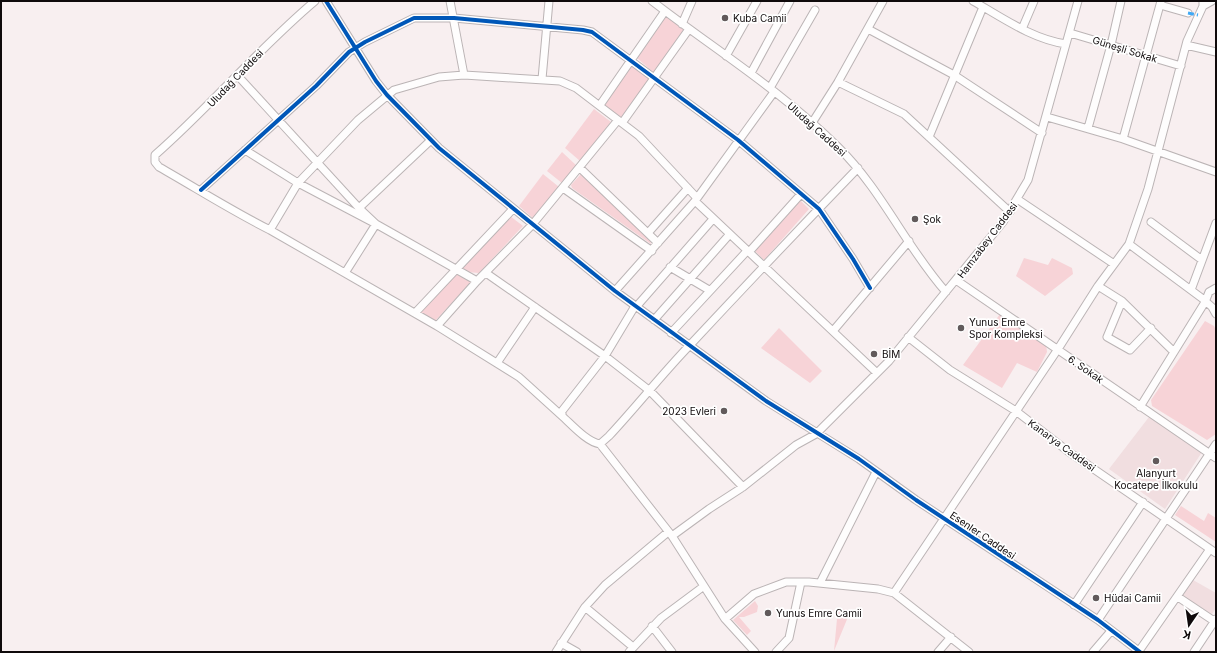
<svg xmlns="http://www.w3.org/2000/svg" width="1217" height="653" font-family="Inter,sans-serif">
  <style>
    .built { fill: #f1dee0 }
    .green { fill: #f7d3d7 }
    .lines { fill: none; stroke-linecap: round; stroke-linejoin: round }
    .minor-casing { stroke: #bbb4b5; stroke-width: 9 }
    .minor { stroke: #fefdfd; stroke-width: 7 }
    .quiet { stroke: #3fa9f5; stroke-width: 3; stroke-dasharray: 6 3; stroke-linecap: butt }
    .cycleway-casing { stroke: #fff; stroke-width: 6 }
    .cycleway { stroke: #0057b8; stroke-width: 4 }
    .poi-dot { fill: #615a5b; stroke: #fff; stroke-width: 1.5 }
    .labels { text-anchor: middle; stroke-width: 3.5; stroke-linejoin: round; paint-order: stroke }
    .poi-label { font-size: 10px; fill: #0f0a0b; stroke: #fff; text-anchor: start }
    .street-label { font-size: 10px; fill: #0f0a0b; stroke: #fff }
  </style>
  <rect width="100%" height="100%" fill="#f8eff0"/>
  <!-- built -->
  <path class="built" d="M1149 417 1202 452 1165 509 1109 469Z
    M1193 580 1216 593V608L1212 614 1181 597Z"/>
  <!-- green -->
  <path class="green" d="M663 17H668L683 28V31L654 73 637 58Z
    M632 65 650 79 622 118 604 105V103Z
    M594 109 611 122 580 161 565 148Z
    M562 152 577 166 562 183 547 171Z
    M543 174 559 187 534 219 519 206Z
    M581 174 650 241 651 244 572 188 571 185Z
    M800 200 809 209 764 260 755 251Z
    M510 216 523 226 479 273 467 272 462 268Z
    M1024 258 1048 265 1052 258 1072 268 1073 274 1045 296 1016 276Z
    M456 274 471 282 434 322 420 313Z
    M1000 314 1046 344 1047 352 1037 372 1017 363 1002 388 963 365Z
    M1205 321 1214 326 1216 330V434L1207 440 1152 406 1151 400Z
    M779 328 822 371 810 383 761 348Z
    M1181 506 1204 521 1208 513 1216 518V542L1175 515Z
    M755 601 758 606 757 612 744 617H739L751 631 747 635 733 620Z
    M838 608 849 610 850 612 834 651Z"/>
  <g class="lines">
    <defs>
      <path id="minor" d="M315 1C258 49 211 106 155 155V162L159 167C196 188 232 211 270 230L437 326
        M326 1 376 81 387 95 439 148 615 291 766 401 859 459 916 500 1098 620 1140 652
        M450 1 464 75
        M652 1C714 49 782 91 838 147 882 190 906 247 946 292
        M973 1C1003 18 1032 39 1066 44
        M1160 5 1188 13
        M1203 6 1212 1
        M682 24 692 1
        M868 29 954 75 1042 133
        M1022 29 1034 1
        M1070 33 1181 66
        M1186 45 1216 52
        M726 56 757 1
        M751 73 790 1
        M238 76 359 208 376 224 477 281
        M542 79 549 1
        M838 82 904 114 1010 212
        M770 88 815 10
        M600 105 665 11
        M1047 117 1123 139 1216 172
        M622 123 689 29
        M812 123 838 82 883 1
        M1088 128 1111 45 1121 1
        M929 137 983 7
        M1123 139 1161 1
        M245 150 298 183 376 224 345 273
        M580 168 658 243
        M563 188 652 251
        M201 190 316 86 349 52 365 42 414 18H454L583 30 592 32 738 140 819 209 853 259 870 288
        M1017 199 1114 264
        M695 201 877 373
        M359 208 431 140
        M1151 222 1202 260
        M270 230 298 183 358 120 394 90 439 77 464 75 560 81 576 88 639 136 697 198
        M648 233 688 188
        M1129 244 1203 299 1212 307 1216 314
        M749 252 801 194
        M670 267 709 290
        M486 273 605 356 650 391 743 487
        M956 280 1216 458
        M1098 286 1122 301 1174 352
        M1191 290 1216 223
        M615 291 695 201 774 92
        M1122 301 1107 337 1130 350 1151 328
        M635 306 605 356 562 411V416C572 425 587 442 600 444L609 436C637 406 662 374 690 345 746 285 801 227 858 168
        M636 307 713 219
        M415 313 513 209
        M654 320 729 235
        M833 331 909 241
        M671 333 747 251
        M908 337 950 370 1016 411 1069 452 1216 553
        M497 363 535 307
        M1140 407 1205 302 1209 292 1216 288
        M562 416 519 377 437 326 477 281 532 225 618 120
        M600 444 672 536 725 619 755 652
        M672 536 709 509 743 487 796 445 816 434 889 361 1003 222 1028 180 1078 1
        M820 583 876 472
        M894 593 1058 349 1098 286 1129 244 1148 189 1187 41 1203 6V1
        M1178 597 1214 621
        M1074 605 1143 502
        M585 607 633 647
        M725 619 754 594 786 582H809L878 589 894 593 969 652
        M1098 620 1216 444
        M652 626 672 652
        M561 643 577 652
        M1139 651 1210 549
        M556 652 585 607 605 585 668 532
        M629 652 661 618 704 586
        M776 652 789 638 801 582
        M938 652 951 637
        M1093 652 1111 631
        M1194 652 1216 619"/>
    </defs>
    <!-- minor casing -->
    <use href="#minor" class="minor-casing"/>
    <!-- minor -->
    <use href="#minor" class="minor"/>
    <!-- quiet -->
    <path class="quiet" d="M1188 13 1198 15"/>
    <defs>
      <path id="cycleway" d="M326 1 376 81 387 95 439 148 615 291 766 401 859 459 916 500 1098 620 1140 652
        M201 190 316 86 349 52 365 42 414 18H454L583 30 592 32 738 140 819 209 853 259 870 288"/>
    </defs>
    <!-- cycleway casing -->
    <use href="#cycleway" class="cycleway-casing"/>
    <!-- cycleway -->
    <use href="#cycleway" class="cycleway"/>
  </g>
  <!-- markers -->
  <g class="poi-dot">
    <circle cx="725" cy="18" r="4"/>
    <circle cx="915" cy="219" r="4"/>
    <circle cx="961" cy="328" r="4"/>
    <circle cx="874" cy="354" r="4"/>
    <circle cx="724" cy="411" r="4"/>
    <circle cx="1156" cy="461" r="4"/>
    <circle cx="1096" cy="598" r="4"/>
    <circle cx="768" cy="613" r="4"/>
  </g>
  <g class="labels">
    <!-- poi labels -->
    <g class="poi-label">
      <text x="733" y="22">Kuba Camii</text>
      <text x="923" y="223">Şok</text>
      <text x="969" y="326">Yunus Emre<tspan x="969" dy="12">Spor Kompleksi</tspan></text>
      <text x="882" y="358">BİM</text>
      <text x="716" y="415" text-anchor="end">2023 Evleri</text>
      <text x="1156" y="477" text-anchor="middle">Alanyurt<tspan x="1156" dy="12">Kocatepe İlkokulu</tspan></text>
      <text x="1104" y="602">Hüdai Camii</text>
      <text x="776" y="617">Yunus Emre Camii</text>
    </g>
    <!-- street labels -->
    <g class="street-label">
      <text transform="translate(1125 49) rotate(17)" y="4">Güneşli Sokak</text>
      <text transform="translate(235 78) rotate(-46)" y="4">Uludağ Caddesi</text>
      <text transform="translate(817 129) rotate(42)" y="4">Uludağ Caddesi</text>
      <text transform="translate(987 240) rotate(-53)" y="4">Hamzabey Caddesi</text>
      <text transform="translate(1086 369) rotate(35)" y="4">6. Sokak</text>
      <text transform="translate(1062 445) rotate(36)" y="4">Kanarya Caddesi</text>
      <text transform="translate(983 535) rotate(34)" y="4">Esenler Caddesi</text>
    </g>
  </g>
  <!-- border -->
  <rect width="1217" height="653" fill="none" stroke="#0f0a0b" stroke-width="4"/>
  <!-- north arrow -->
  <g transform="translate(1189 625) rotate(193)" stroke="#ffffff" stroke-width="3" paint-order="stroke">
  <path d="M0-3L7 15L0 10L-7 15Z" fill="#0f0a0b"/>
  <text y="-6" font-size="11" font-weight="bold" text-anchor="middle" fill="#0f0a0b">K</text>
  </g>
</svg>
